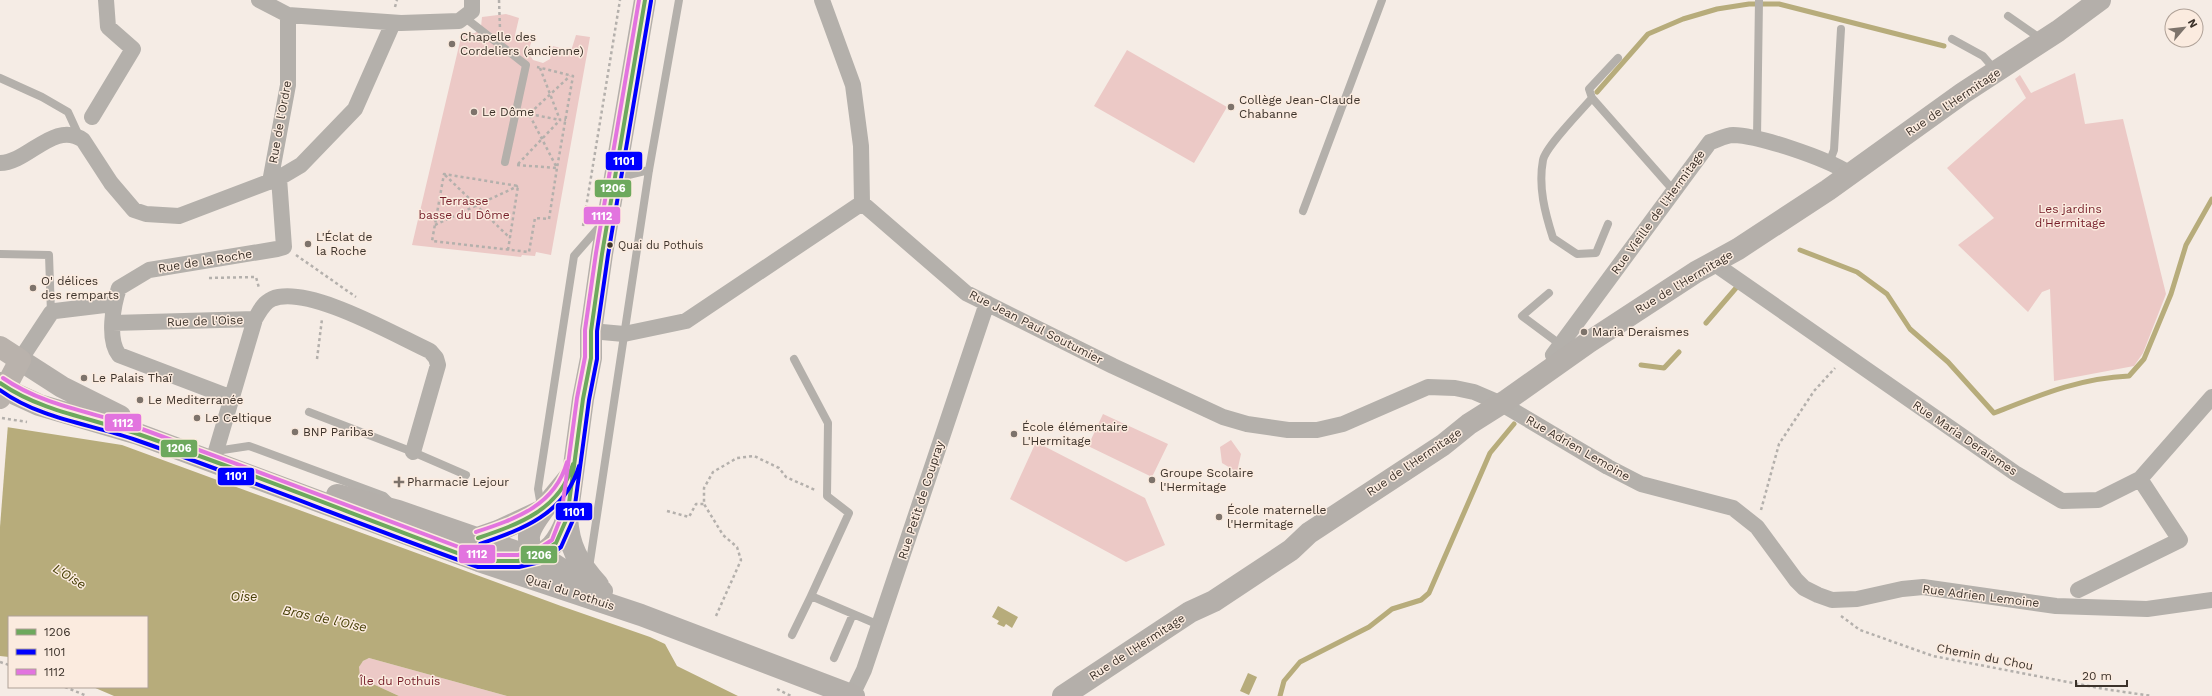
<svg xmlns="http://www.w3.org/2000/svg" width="2212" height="696" font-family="'Work Sans',sans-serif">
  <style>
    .green { fill: #ecc9c6 }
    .water { fill: #b7ac7b }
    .pier { fill: #f5ece5 }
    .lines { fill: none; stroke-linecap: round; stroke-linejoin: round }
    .stream { stroke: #b7ac7b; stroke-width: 5 }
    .path { stroke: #b4b0ac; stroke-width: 2.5; stroke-dasharray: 3 3; stroke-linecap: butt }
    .service { stroke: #b4b0ab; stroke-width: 8 }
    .minor { stroke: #b4b0ab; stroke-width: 16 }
    .secondary { stroke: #b4afaa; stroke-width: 22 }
    .primary { stroke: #b9b2ac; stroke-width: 22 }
    .bus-1-casing { stroke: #fbebdf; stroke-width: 7 }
    .bus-2-casing { stroke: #fbebdf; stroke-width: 7 }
    .bus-3-casing { stroke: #fbebdf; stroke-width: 7 }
    .bus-1 { stroke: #6da95d; stroke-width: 4 }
    .bus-2 { stroke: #00f; stroke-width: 4 }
    .bus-3 { stroke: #e274df; stroke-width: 4 }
    .poi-dot { fill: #7d736b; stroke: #fbebdf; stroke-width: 1.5 }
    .bus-dot { fill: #3c322a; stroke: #fbebdf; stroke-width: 1.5 }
    .labels { text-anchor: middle; stroke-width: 3; stroke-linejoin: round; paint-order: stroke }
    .bus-label { font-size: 11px; fill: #3c322a; stroke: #fbebdf; text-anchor: start }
    .poi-label { font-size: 12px; fill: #3c322a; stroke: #fbebdf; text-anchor: start }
    .street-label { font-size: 12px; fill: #3c322a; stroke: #fbebdf }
    .park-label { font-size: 12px; fill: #761e29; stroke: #fbebdf }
    .water-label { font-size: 13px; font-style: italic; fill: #473f06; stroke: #fbebdf }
    .line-badge { stroke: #fbebdf; stroke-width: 1.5 }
    .badge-label { font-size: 11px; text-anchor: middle; font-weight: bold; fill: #fff }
  </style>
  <rect width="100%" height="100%" fill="#f5ece5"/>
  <!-- green -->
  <path class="green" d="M506 14 519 18 515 35 532 40 528 52 533 60 543 63 550 59 553 46 571 51 576 35 590 37 551 255 536 252 535 256 522 255 521 257 412 245 462 33H475L481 27 482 17Z
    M1127 50 1227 107 1194 163 1094 106Z
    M2075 73 2085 124 2123 119 2166 294 2143 353 2134 366 2054 381 2050 289 2042 292 2028 312 1958 245 1994 218 1947 168 2026 98 2015 79 2020 75 2031 93Z
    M1103 414 1168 444 1152 477 1088 446Z
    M1231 440 1241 454 1237 472 1222 463 1220 447Z
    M1036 442 1145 498 1165 545 1126 562 1010 499Z
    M369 658 507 696H399L360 678C356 669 360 661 369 658Z"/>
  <!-- water -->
  <path class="water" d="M0 426 122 445 561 606 650 637 665 644 677 666 738 696H507L369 658 363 661 359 667 360 678 399 696H114L93 687H147V617H9V657L0 656Z
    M998 606 1018 617 1012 628 1006 624 1004 627 997 624 999 621 992 617Z
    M1248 673 1257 677 1249 695 1240 691Z"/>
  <!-- pier -->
  <path class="pier" d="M0 424H8L0 527Z"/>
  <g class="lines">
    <!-- stream -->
    <path class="stream" d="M1597 92 1648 34 1683 19 1717 9 1749 4H1779L1944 46
      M1800 250 1857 272 1887 294 1910 329 1948 362 1994 413C2040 395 2080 378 2129 376L2144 359 2171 294 2186 245 2212 199
      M1706 323 1736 288
      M1641 365 1664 368 1679 352
      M1280 696 1284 681 1300 662 1369 627 1392 609 1421 600 1429 593 1490 453 1514 424"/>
    <!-- path -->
    <path class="path" d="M499 0 500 29
      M395 7 397 0
      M540 68 560 120H566
      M530 114 560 120
      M518 164 560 120
      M517 165 557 168 573 76 537 67
      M445 175 510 238
      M435 225 518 186
      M583 226 620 0
      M508 250 518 186 444 174 432 241 529 252 535 218 549 219 557 168 529 114 570 76
      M296 255 356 297
      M209 278 256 277 259 288
      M317 359 322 319
      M2 418 27 422
      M1761 510 1779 444 1814 391 1835 368
      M667 511 689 517 696 504H704
      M716 616 741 560 737 547 723 535 704 504V488L713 472 737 458 754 456 779 468 786 477 815 490
      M1841 616 1860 630 1933 656 2104 689 2152 696
      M0 662 9 665
      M65 687 87 696
      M777 689 791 696"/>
    <!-- service -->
    <path class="service" d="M2008 16 2041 39
      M464 17 526 65 505 162
      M1952 39 1983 56 1996 71
      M0 78 42 97 68 112 79 136
      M1592 98 1589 89 1618 58
      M1757 138 1759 0
      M1829 163 1834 150 1841 29
      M616 178 649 170
      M1303 211 1382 0
      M1608 224 1596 253 1577 254 1553 238C1545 213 1538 187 1543 160 1546 146 1582 110 1592 98L1674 191
      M0 254 49 255 51 313
      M1549 293 1522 316 1561 345
      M794 359 828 423 827 496 849 513 811 596 879 625
      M309 412 413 452 466 475
      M216 451 249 446 384 496 391 503
      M541 506 538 489 574 256 602 224
      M589 568 649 170 679 0
      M792 635 811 596
      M834 658 853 614"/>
    <!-- minor -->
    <path class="minor" d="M259 0 288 15 401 23 459 21 472 11V0
      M822 0 853 85 861 146 862 203
      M92 117 133 49 108 27 106 0
      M0 163C28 163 54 120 83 140L111 183 134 210 146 214 179 216 279 178 301 165 355 109 393 23
      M270 182 288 85V15
      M1712 262 2015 473 2062 501 2098 500 2140 479 2212 397
      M113 323 255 319
      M591 331 624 334 686 321 862 203 966 293 1113 366 1223 417 1247 424 1288 430H1317L1343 424 1428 387 1455 388 1474 392 1502 404 1608 467 1641 484 1733 508 1757 527 1796 580 1804 588 1818 595 1832 600 1857 599 1902 589 1923 587 2056 606 2147 609 2212 600
      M20 360 51 313 55 311 113 304
      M1558 363 1553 355 1710 142C1717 140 1726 135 1733 135 1761 136 1825 158 1849 173
      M232 398 119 355C107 340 113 305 119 288L149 270 277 249 284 247 279 178
      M216 451 255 319C260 311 263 303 272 299 307 284 395 335 430 351L436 358 438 365 413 452
      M2078 590 2180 540 2140 479
      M852 695 864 670 987 303"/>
    <!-- secondary -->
    <path class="secondary" d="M20 360 62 387 120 416
      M0 383 15 394 39 405 138 434 479 561 641 615 854 696
      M337 495 398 511 555 565 579 581 602 591
      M567 518C569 547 578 563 598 585
      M478 538 498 531 541 511
      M524 560C549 555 559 540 567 518L583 399 591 358V331L602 254 645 0
      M537 570C534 559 528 547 529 536 531 520 560 490 571 475
      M1063 696 1190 612 1214 601 1291 550 1309 533 1443 445 1469 424 1507 400 1589 342 1696 272 1738 249 1828 190 1963 93 2058 31 2100 0"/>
    <!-- primary -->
    <path class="primary" d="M0 347 20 360 0 398"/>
    <defs>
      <path id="bus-1" d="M0 383C42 412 91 418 138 434 253 474 365 519 479 561H518L537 556 556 543 567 518 583 399 591 358V331L602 254 645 0
        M478 538C519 524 560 510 573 464"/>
      <path id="bus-2" d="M0 390C40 419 91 424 136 440 251 480 363 526 478 567H519L540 562 561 547 573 520 589 400 597 359V331L608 255 651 1
        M480 544C523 529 565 514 579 466"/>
      <path id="bus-3" d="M3 378C45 407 95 412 142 429 255 470 367 513 480 555H518L535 551 552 540 561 517 577 398 585 357V330L596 253 639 0
        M476 532C515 519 555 506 567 462"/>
    </defs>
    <!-- bus-1 casing -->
    <use href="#bus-1" class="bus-1-casing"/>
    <!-- bus-2 casing -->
    <use href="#bus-2" class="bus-2-casing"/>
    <!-- bus-3 casing -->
    <use href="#bus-3" class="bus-3-casing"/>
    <!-- bus-1 -->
    <use href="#bus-1" class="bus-1"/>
    <!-- bus-2 -->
    <use href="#bus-2" class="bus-2"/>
    <!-- bus-3 -->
    <use href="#bus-3" class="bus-3"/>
  </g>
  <!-- markers -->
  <g class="poi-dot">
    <circle cx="452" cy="44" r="4"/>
    <circle cx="1231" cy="107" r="4"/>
    <circle cx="474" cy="112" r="4"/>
    <circle cx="308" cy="244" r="4"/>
    <circle cx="33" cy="288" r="4"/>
    <circle cx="1584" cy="332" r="4"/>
    <circle cx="84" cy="378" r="4"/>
    <circle cx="140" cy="400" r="4"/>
    <circle cx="197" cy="418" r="4"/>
    <circle cx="295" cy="432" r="4"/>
    <circle cx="1014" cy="434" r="4"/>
    <circle cx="1152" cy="480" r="4"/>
    <path d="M397 476h4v4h4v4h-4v4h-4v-4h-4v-4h4z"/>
    <circle cx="1219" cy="517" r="4"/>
  </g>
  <circle class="bus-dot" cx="610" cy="245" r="3.5"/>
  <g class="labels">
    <!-- bus labels -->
    <g class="bus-label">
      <text x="618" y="249">Quai du Pothuis</text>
    </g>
    <!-- poi labels -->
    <g class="poi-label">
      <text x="460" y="41">Chapelle des<tspan x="460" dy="14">Cordeliers (ancienne)</tspan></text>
      <text x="1239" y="104">Collège Jean-Claude<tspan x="1239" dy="14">Chabanne</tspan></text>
      <text x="482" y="116">Le Dôme</text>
      <text x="316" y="241">L'Éclat de<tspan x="316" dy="14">la Roche</tspan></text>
      <text x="41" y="285">O' délices<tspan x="41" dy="14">des remparts</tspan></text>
      <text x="1592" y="336">Maria Deraismes</text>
      <text x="92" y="382">Le Palais Thaï</text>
      <text x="148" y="404">Le Mediterranée</text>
      <text x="205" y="422">Le Celtique</text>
      <text x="1022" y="431">École élémentaire<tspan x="1022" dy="14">L'Hermitage</tspan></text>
      <text x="303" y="436">BNP Paribas</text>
      <text x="1160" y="477">Groupe Scolaire<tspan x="1160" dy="14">l'Hermitage</tspan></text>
      <text x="407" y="486">Pharmacie Lejour</text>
      <text x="1227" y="514">École maternelle<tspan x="1227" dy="14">l'Hermitage</tspan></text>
    </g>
    <!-- street labels -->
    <g class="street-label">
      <text transform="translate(1953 102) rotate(-34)" y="4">Rue de l'Hermitage</text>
      <text transform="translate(280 122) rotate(-80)" y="4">Rue de l'Ordre</text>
      <text transform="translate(1658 212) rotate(-54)" y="4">Rue Vieille de l'Hermitage</text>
      <text transform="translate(205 261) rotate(-9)" y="4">Rue de la Roche</text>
      <text transform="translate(1684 282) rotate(-31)" y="4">Rue de l'Hermitage</text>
      <text transform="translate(205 321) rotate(-2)" y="4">Rue de l'Oise</text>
      <text transform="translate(1036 327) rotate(27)" y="4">Rue Jean Paul Soutumier</text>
      <text transform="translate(1965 438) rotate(34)" y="4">Rue Maria Deraismes</text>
      <text transform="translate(1578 448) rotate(30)" y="4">Rue Adrien Lemoine</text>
      <text transform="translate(1414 462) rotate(-34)" y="4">Rue de l'Hermitage</text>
      <text transform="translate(921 500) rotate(-72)" y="4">Rue Petit de Coupray</text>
      <text transform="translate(570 592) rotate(18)" y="4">Quai du Pothuis</text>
      <text transform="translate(1981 596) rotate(7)" y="4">Rue Adrien Lemoine</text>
      <text transform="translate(1137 647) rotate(-33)" y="4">Rue de l'Hermitage</text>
      <text transform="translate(1985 657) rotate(11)" y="4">Chemin du Chou</text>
    </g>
    <!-- park labels -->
    <g class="park-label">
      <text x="464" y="205">Terrasse<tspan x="464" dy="14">basse du Dôme</tspan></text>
      <text x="2070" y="213">Les jardins<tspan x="2070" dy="14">d'Hermitage</tspan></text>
      <text x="400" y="685">Île du Pothuis</text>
    </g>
    <!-- water labels -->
    <g class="water-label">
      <text transform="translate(70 576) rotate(32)" y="5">L'Oise</text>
      <text x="244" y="601">Oise</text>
      <text transform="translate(325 618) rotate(12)" y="5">Bras de l'Oise</text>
    </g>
  </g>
  <g class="line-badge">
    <rect x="605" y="151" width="38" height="20" rx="4" fill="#00f"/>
    <rect x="594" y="179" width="38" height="19" rx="4" fill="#6da95d"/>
    <rect x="583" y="206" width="38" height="19" rx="4" fill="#e274df"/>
    <rect x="104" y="413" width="38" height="19" rx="4" fill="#e274df"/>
    <rect x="160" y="439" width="38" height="19" rx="4" fill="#6da95d"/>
    <rect x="217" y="467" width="38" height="19" rx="4" fill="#00f"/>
    <rect x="555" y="502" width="38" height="19" rx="4" fill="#00f"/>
    <rect x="458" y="544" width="38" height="20" rx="4" fill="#e274df"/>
    <rect x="520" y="545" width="38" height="19" rx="4" fill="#6da95d"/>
  </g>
  <g class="badge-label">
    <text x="624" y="165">1101</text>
    <text x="613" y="192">1206</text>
    <text x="602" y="220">1112</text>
    <text x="123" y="427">1112</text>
    <text x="179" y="452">1206</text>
    <text x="236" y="480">1101</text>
    <text x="574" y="516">1101</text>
    <text x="477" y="558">1112</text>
    <text x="539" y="559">1206</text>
  </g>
  <!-- legend -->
  <rect x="8" y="616" width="140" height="72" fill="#fbebdf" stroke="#afa197"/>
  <rect x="16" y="629" width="20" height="6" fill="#6da95d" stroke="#afa197"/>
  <text x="44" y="636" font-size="12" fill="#3c322a">1206</text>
  <rect x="16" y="649" width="20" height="6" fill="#0000ff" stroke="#afa197"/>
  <text x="44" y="656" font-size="12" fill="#3c322a">1101</text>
  <rect x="16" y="669" width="20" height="6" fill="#e274df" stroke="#afa197"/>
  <text x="44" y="676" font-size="12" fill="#3c322a">1112</text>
  <!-- north arrow -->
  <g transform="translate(2184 28) rotate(62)"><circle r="19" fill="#fbebdf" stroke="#afa197"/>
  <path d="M0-3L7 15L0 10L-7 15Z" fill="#7d736b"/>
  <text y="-6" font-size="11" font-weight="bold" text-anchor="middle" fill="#3c322a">N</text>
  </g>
  <!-- scale -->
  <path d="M2076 680v6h51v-6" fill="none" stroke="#3c322a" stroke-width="2"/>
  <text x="2082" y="680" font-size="12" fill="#3c322a" stroke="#fbebdf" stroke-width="3" paint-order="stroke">20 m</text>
</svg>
